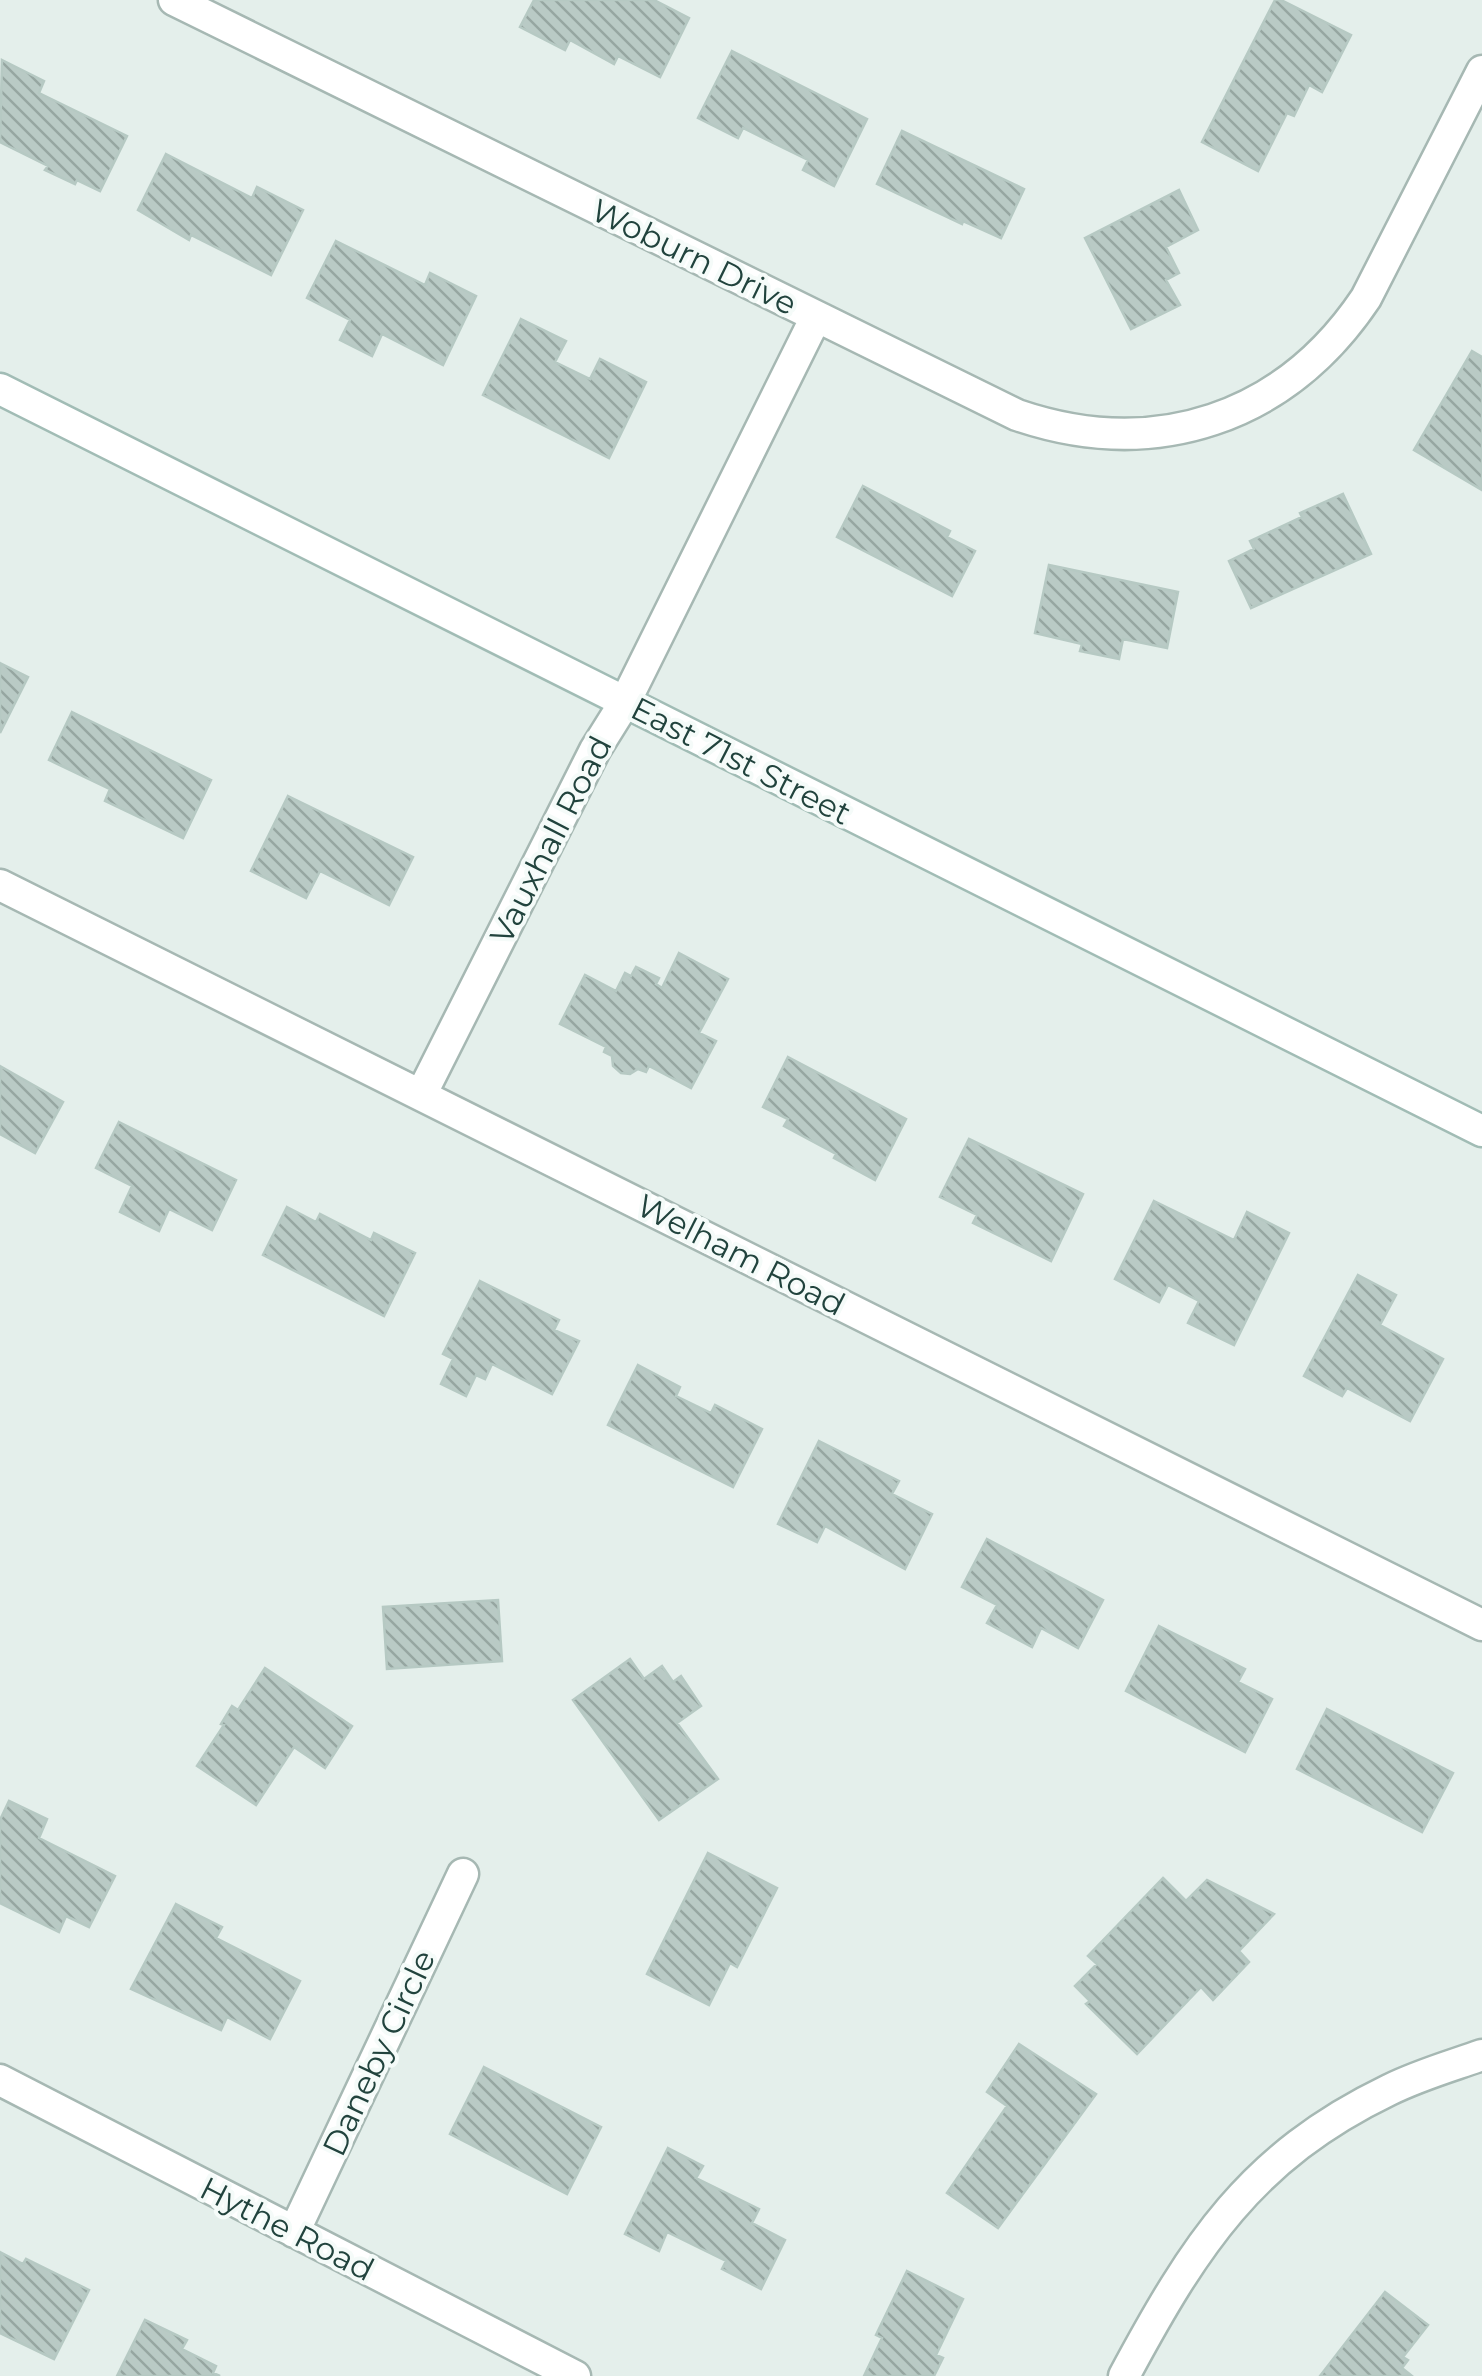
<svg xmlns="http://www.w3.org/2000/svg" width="1482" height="2376" font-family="Montserrat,sans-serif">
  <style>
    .building { fill: url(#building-back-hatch); stroke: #b6c9c3; stroke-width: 2.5 }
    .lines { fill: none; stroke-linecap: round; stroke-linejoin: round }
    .minor-casing { stroke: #a6b8b3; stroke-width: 35 }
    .secondary-casing { stroke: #a1bcb5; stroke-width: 35 }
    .minor { stroke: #fff; stroke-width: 30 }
    .secondary { stroke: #fff; stroke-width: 30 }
    .labels { text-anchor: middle; stroke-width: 8; stroke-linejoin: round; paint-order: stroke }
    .street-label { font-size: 32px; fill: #21433d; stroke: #f5fbf9 }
  </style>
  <defs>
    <pattern id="building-back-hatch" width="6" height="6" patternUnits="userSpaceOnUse" patternTransform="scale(2.5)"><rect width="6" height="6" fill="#b9cac5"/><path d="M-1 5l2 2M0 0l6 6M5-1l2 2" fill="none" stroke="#96a6a1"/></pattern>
  </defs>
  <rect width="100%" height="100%" fill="#e4efeb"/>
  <!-- building -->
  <path class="building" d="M534 0H654L689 18 660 77 618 56 614 64 570 40 565 50 520 27Z
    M1275 0H1281L1351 35 1322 92 1309 85 1294 116 1287 113 1258 171 1202 142Z
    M732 51 867 119 834 186 803 170 808 160 743 128 738 138 698 118Z
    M2 60 44 81 39 93 127 136 100 191 77 180 75 184 45 170 48 166 0 142Z
    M902 131 1024 189 1001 238 963 221 962 224 877 184Z
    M166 154 252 198 257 187 303 210 271 275 191 235 189 240 138 210Z
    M1179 190 1198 230 1166 247 1179 273 1166 280 1180 305 1131 329 1085 238Z
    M336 241 425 285 430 273 476 296 443 365 382 334 372 356 340 340 350 320 307 298Z
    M521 319 566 341 555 362 590 379 600 359 646 382 609 458 483 395Z
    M1472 351 1482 357V490L1414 450Z
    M863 486 950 531 947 537 975 551 952 596 837 537Z
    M1343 494 1371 554 1251 608 1229 561 1254 549 1250 541 1302 517 1300 513Z
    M1049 565 1178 592 1167 648 1123 639 1119 659 1080 651 1082 644 1035 633Z
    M0 663 28 677 0 733Z
    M72 712 211 780 183 838 105 801 110 789 49 760Z
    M288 796 413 857 389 905 320 871 306 898 251 871Z
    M679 953 728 979 699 1033 716 1041 691 1088 649 1066 646 1072 638 1069 630 1074 621 1073 613 1066 612 1056 604 1052 606 1047 560 1024 585 975 616 991 625 973 631 976 636 967 659 978 656 984 662 988Z
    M788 1057 906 1119 875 1180 834 1158 836 1154 784 1126 788 1119 763 1107Z
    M0 1066 63 1102 35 1153 0 1134Z
    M119 1122 236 1180 212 1230 169 1209 159 1231 120 1212 132 1186 96 1168Z
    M969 1139 1083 1194 1051 1261 973 1223 977 1215 940 1197Z
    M1154 1201 1234 1240 1247 1212 1289 1233 1234 1345 1188 1323 1199 1301 1168 1285 1159 1302 1115 1279Z
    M287 1207 316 1222 320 1214 371 1240 374 1233 415 1253 384 1316 263 1255Z
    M1358 1275 1396 1295 1380 1325 1443 1359 1410 1421 1347 1388 1342 1396 1304 1376Z
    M480 1281 559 1320 554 1330 579 1341 552 1394 492 1364 485 1379 476 1375 466 1396 441 1384 453 1359 443 1354Z
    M638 1365 680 1387 676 1396 711 1413 715 1405 762 1429 733 1487 608 1425Z
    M819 1441 899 1481 892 1494 932 1514 905 1569 825 1526 817 1542 778 1524Z
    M987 1539 1103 1600 1078 1648 1041 1628 1032 1647 987 1623 997 1605 962 1587Z
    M498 1600 502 1661 387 1669 383 1607Z
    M1159 1626 1245 1669 1238 1682 1272 1699 1245 1752 1126 1691Z
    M630 1659 644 1679 662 1666 673 1682 681 1676 701 1706 677 1723 718 1779 659 1820 573 1700Z
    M265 1668 352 1726 325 1768 294 1747 256 1805 197 1766 224 1725 221 1724 232 1706 238 1710Z
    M1327 1709 1453 1773 1422 1832 1297 1769Z
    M9 1801 47 1819 39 1838 115 1876 89 1927 66 1916 59 1932 0 1903V1820Z
    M708 1853 777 1888 737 1967 730 1963 709 2005 647 1974Z
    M1163 1878 1186 1901 1207 1880 1274 1914 1239 1951 1249 1962 1213 2000 1201 1987 1137 2054 1086 2004 1090 2001 1075 1986 1097 1964 1088 1956Z
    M176 1904 222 1927 216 1938 300 1981 270 2039 227 2017 221 2030 131 1989Z
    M1019 2044 1096 2094 998 2228 947 2193 1007 2106 987 2092Z
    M484 2067 601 2127 567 2194 450 2134Z
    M668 2148 703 2166 696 2178 759 2209 752 2223 785 2240 761 2289 722 2269 726 2261 667 2232 659 2251 625 2234Z
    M0 2252 23 2264 26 2259 89 2290 54 2359 0 2333Z
    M907 2271 963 2299 936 2355 943 2358 934 2376H864L882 2338 876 2335Z
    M1385 2292 1428 2325 1403 2357 1408 2360 1402 2368 1412 2376H1320Z
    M145 2320 187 2340 182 2349 216 2366 213 2373 220 2376H117Z"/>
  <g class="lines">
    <defs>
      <path id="minor" d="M174 0 1017 415C1155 462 1285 419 1366 298L1482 71
        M0 885 1482 1625
        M421 1095 595 750 625 702 816 317
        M0 2080 575 2376
        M294 2232 463 1874
        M1124 2376C1194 2246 1250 2157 1389 2090 1419 2075 1451 2066 1482 2055"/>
      <path id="secondary" d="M0 389 1482 1131"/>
    </defs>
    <!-- minor casing -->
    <use href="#minor" class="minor-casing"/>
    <!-- secondary casing -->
    <use href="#secondary" class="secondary-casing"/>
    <!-- minor -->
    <use href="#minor" class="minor"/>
    <!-- secondary -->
    <use href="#secondary" class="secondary"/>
  </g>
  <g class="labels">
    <!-- street labels -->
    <g class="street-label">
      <text transform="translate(694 257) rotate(26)" y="11">Woburn Drive</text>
      <text transform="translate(741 761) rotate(27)" y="11">East 71st Street</text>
      <text transform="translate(551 840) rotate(-63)" y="11">Vauxhall Road</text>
      <text transform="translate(741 1255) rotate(27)" y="11">Welham Road</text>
      <text transform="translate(379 2053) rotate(-65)" y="11">Daneby Circle</text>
      <text transform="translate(287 2229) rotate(27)" y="11">Hythe Road</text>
    </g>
  </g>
</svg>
